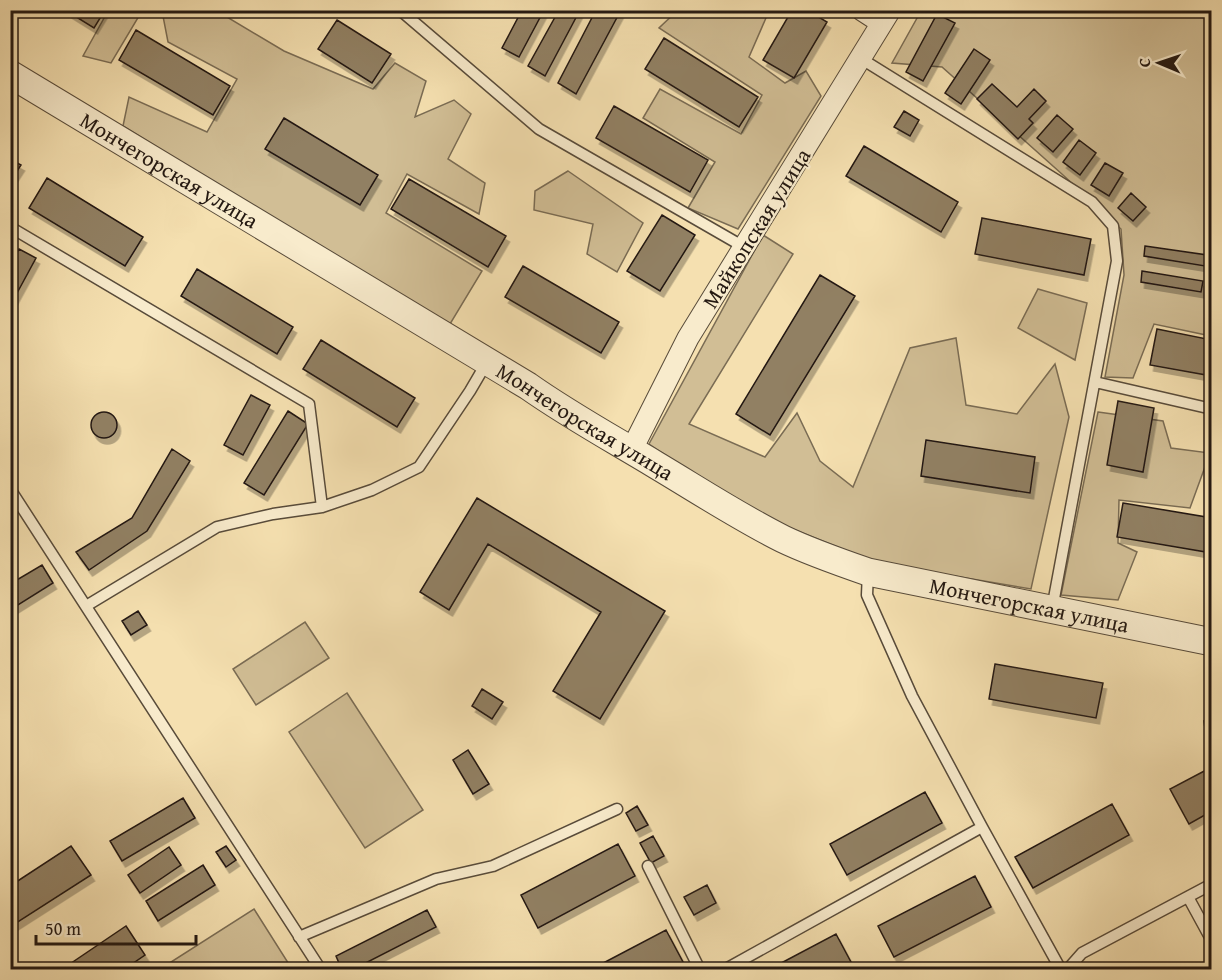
<svg xmlns="http://www.w3.org/2000/svg" width="1222" height="980" font-family="'Gentium Book Plus',serif">
  <style>
    .green { fill: #d1be95; stroke: #7a6c54; stroke-width: 1.5 }
    .building { fill: #918064; stroke: #241912; stroke-width: 1.5; filter: url(#shadow) }
    .lines { fill: none; stroke-linecap: round; stroke-linejoin: round }
    .service-casing { stroke: #584b3a; stroke-width: 13 }
    .minor-casing { stroke: #584b3a; stroke-width: 23 }
    .tertiary-casing { stroke: #584b3a; stroke-width: 29 }
    .service { stroke: #f8ebcc; stroke-width: 10 }
    .minor { stroke: #f8ebcc; stroke-width: 21 }
    .tertiary { stroke: #f8ebcc; stroke-width: 27 }
    .labels { text-anchor: middle; stroke-width: 4.5; stroke-linejoin: round; paint-order: stroke }
    .street-label { font-size: 22px; fill: #241912; stroke: #f8ebcc }
  </style>
  <defs>
    <filter id="shadow"><feDropShadow dx="3.5" dy="6" stdDeviation="0" flood-color="#0004"/></filter>
  </defs>
  <rect width="100%" height="100%" fill="#f5e0b0"/>
  <filter id="stains"><feTurbulence type="fractalNoise" baseFrequency=".00333" numOctaves="4"/><feColorMatrix values="0 0 0 0 .2 0 0 0 0 .09 0 0 0 0 .02 0 0 0 .5 -.17"/></filter>
  <radialGradient id="worn" r=".72"><stop offset=".6" stop-color="#630" stop-opacity="0"/><stop offset="1" stop-color="#630" stop-opacity=".3"/></radialGradient>
  <!-- green -->
  <path class="green" d="M108 11H142L111 63 83 56Z
    M162 11H217L284 51 373 89 395 63 426 81 415 117 454 100 471 114 448 159 485 183 479 214 407 174 386 213 482 271 447 329 123 126 129 97 207 132 237 79 168 42Z
    M677 11H769L749 57 785 83 806 71 821 96 738 229 688 208 715 162 643 118 660 89 741 134 762 95 659 28Z
    M921 11H1211V336L1154 324 1133 378 1105 377 1124 275 1121 229 1063 175 942 67 892 63Z
    M568 171 643 223 617 272 587 254 593 224 534 210 535 191Z
    M763 235 793 254 689 424 765 457 797 413 820 461 853 487 910 348 956 338 966 405 1017 414 1055 364 1069 417 1031 589 877 563 753 513 649 444Z
    M1038 289 1087 303 1075 360 1018 328Z
    M1098 412 1163 421 1171 448 1210 453 1190 508 1119 500 1118 543 1137 552 1118 600 1061 595Z
    M305 622 329 658 256 705 233 669Z
    M347 693 423 810 365 848 289 732Z
    M254 909 292 969H160Z"/>
  <!-- building -->
  <path class="building" d="M65 10H105L94 28Z
    M522 10H544L519 57 502 48Z
    M559 10H580L545 76 528 66Z
    M596 10H621L576 94 558 83Z
    M792 10H807L827 22 794 78 763 60Z
    M937 14 955 23 923 81 906 72Z
    M337 20 391 54 372 83 318 49Z
    M136 30 230 86 213 115 119 60Z
    M664 38 758 97 739 127 645 69Z
    M974 49 990 60 961 104 945 93Z
    M992 84 1017 107 1034 89 1046 101 1029 119 1033 123 1018 139 977 99Z
    M614 106 708 160 690 192 596 138Z
    M904 111 919 120 910 136 894 127Z
    M1057 115 1073 129 1053 152 1037 138Z
    M284 118 378 175 360 205 265 149Z
    M1079 140 1096 153 1080 175 1063 162Z
    M864 146 958 202 941 232 846 176Z
    M10 159 21 165 10 182Z
    M1105 163 1123 173 1109 196 1091 185Z
    M47 178 143 237 125 266 29 208Z
    M409 179 506 236 488 267 391 209Z
    M1131 193 1146 207 1133 221 1118 208Z
    M662 215 695 235 660 291 627 271Z
    M982 218 1091 239 1084 275 975 254Z
    M1145 246 1207 255 1205 266 1144 256Z
    M19 249 36 258 10 306V265Z
    M523 266 619 322 601 353 505 297Z
    M197 269 293 327 277 354 181 296Z
    M1142 271 1203 281 1201 292 1141 282Z
    M820 275 855 296 770 435 736 414Z
    M1157 329 1212 340V376L1150 365Z
    M321 340 415 398 397 427 303 369Z
    M251 395 270 405 243 455 224 445Z
    M1118 401 1154 408 1143 472 1107 465Z
    M288 411 308 424 264 495 244 483Z
    M91 425a13 13 0 1 1 26 0a13 13 0 1 1-26 0Z
    M926 440 1035 457 1030 493 921 476Z
    M172 449 190 461 147 531 89 570 76 552 132 518Z
    M477 498 665 611 600 719 553 691 601 612 488 544 449 610 420 592Z
    M1123 503 1212 518V553L1117 537Z
    M42 565 53 583 10 610V584Z
    M138 611 147 625 131 635 122 621Z
    M995 664 1103 683 1096 718 989 699Z
    M482 689 503 702 492 719 472 706Z
    M1212 720V811L1189 824 1170 789 1210 768 1204 721Z
    M468 750 489 784 473 794 453 760Z
    M925 792 942 823 847 875 830 844Z
    M183 798 195 818 122 861 110 841Z
    M1112 804 1129 835 1033 888 1015 857Z
    M637 806 648 825 636 831 626 813Z
    M653 836 664 856 651 863 640 843Z
    M618 844 635 876 538 928 521 895Z
    M71 846 91 875 10 927V886Z
    M226 846 236 860 226 867 216 852Z
    M169 847 181 865 140 893 128 875Z
    M203 865 215 885 158 921 146 901Z
    M975 876 991 907 894 957 878 926Z
    M707 885 716 903 694 915 684 897Z
    M427 910 436 927 352 970H342L336 956Z
    M126 926 145 955 123 970H61Z
    M666 930 683 962 668 970H590Z
    M836 934 852 964 841 970H768Z"/>
  <g class="lines">
    <defs>
      <path id="service" d="M400 10 539 129 744 247
        M860 58 1092 202 1113 226 1117 261 1052 609
        M10 227 309 404 322 507
        M1095 382 1212 409
        M10 489 321 970
        M868 572 867 595 912 696 982 827 1061 970
        M86 606 217 527 273 514 322 507 372 490 419 467 470 391 487 362
        M648 866 700 970
        M1188 897 1212 941
        M299 937 436 879 493 866 617 809
        M724 970 982 827
        M1067 970 1082 953 1212 884"/>
      <path id="minor" d="M862 10 882 23
        M631 451 688 338 890 10"/>
      <g id="tertiary">
        <path id="s1" d="M10 74 528 386C569 415 613 439 656 465 698 490 739 517 783 539 810 552 839 562 868 572L1212 642"/>
      </g>
    </defs>
    <!-- service casing -->
    <use href="#service" class="service-casing"/>
    <!-- minor casing -->
    <use href="#minor" class="minor-casing"/>
    <!-- tertiary casing -->
    <use href="#tertiary" class="tertiary-casing"/>
    <!-- service -->
    <use href="#service" class="service"/>
    <!-- minor -->
    <use href="#minor" class="minor"/>
    <!-- tertiary -->
    <use href="#tertiary" class="tertiary"/>
  </g>
  <g class="labels">
    <!-- street labels -->
    <g class="street-label">
      <text dy="8" stroke="none"><textPath href="#s1" startOffset="186">Мончегорская улица</textPath></text>
      <text transform="translate(756 228) rotate(-58)" y="8">Майкопская улица</text>
      <text dy="8" stroke="none"><textPath href="#s1" startOffset="672">Мончегорская улица</textPath></text>
      <text dy="8" stroke="none"><textPath href="#s1" startOffset="1158">Мончегорская улица</textPath></text>
    </g>
  </g>
  <!-- margin -->
  <rect width="1222" height="980" fill="none" stroke="#f5e0b0" stroke-width="36"/>
  <rect x="12" y="12" width="1198" height="956" fill="none" stroke="#241912" stroke-width="3"/>
  <rect x="18" y="18" width="1186" height="944" fill="none" stroke="#241912" stroke-width="1.5"/>
  <!-- north arrow -->
  <g transform="translate(1159 63) rotate(272)" stroke="#f8ebcc" stroke-width="4.5" paint-order="stroke">
  <path d="M0-4.5L10 22L0 15L-10 22Z" fill="#241912"/>
  <text y="-9" font-size="16" font-weight="bold" text-anchor="middle" fill="#241912">С</text>
  </g>
  <!-- scale -->
  <path d="M36 935v9h160v-9" fill="none" stroke="#241912" stroke-width="3"/>
  <text x="45" y="935" font-size="18" fill="#241912" stroke="#f8ebcc" stroke-width="4.5" paint-order="stroke">50 m</text>
  <rect width="100%" height="100%" filter="url(#stains)"/>
  <rect width="100%" height="100%" fill="url(#worn)"/>
</svg>
